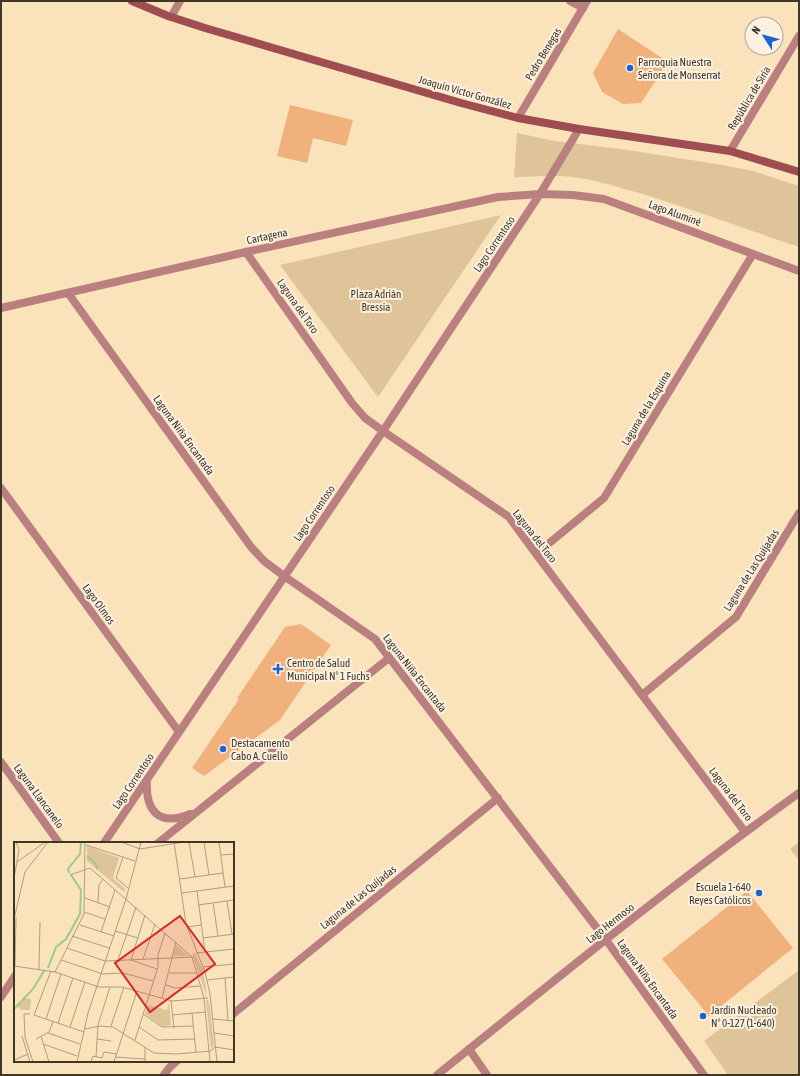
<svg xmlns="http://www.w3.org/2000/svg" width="800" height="1076" font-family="'Asap Condensed',sans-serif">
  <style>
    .green { fill: #dfc499 }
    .building { fill: #f1b17d }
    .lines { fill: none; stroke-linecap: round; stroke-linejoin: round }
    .pedestrian { stroke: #ba8080; stroke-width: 8 }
    .minor { stroke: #ba8080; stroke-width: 8 }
    .tertiary { stroke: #ba8080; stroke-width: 8 }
    .secondary { stroke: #9f4d50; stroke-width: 8 }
    .poi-dot { fill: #1b64cf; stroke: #fbf1e2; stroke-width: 1.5 }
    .labels { text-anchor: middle; stroke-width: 4; stroke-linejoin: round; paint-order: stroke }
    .street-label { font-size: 11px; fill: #403627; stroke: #fbf1e2 }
    .poi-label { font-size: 11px; fill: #403627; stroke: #fbf1e2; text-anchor: start }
    .park-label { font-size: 11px; fill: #4a3819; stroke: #fbf1e2 }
    .inset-river { fill: none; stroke: #9bcc8d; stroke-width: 2 }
    .inset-road { fill: none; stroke: #b09d80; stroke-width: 1 }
    .view { fill: #d62828; fill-opacity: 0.15; stroke: #d62828; stroke-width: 2 }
    .inset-edge { fill: none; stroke: #403627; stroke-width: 2 }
  </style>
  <rect width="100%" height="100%" fill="#fae2bb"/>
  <!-- green -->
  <path class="green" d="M517 133 555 141 628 150 722 165 753 171 799 186V247C748 230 697 211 646 195 621 188 597 180 572 177 553 175 533 177 514 177Z
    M501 215 378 397 280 265Z
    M799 842V860L790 849Z
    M799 970V1075H728L704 1041Z"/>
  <!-- building -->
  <path class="building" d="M618 29 668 62 641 103 623 104 602 92 593 73Z
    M290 105 353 120 346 146 313 138 307 163 277 156Z
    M301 624 331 645 280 720 204 776 192 768 239 699 237 698 285 627Z
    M747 891 793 948 709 1016 662 959Z"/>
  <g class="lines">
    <!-- pedestrian -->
    <path class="pedestrian" d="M540 194 579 129"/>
    <!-- minor -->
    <path class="minor" d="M570 1 583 8
      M171 17 180 1
      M730 151 799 36
      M246 252 352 403 365 418 383 431 509 517 536 554 745 832
      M68 293 251 547 264 561 284 576 375 639 606 940 704 1075
      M1 308 246 252 498 197 540 194 573 195 604 199 799 271
      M1 488 179 732
      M536 554 604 498 753 254
      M642 695 736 617 799 513
      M1 762 59 843
      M147 780C145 811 159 827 190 814
      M104 843 383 431 540 194
      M158 843 389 658
      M1 997 15 976
      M233 1014 498 798
      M469 1049 487 1075
      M164 1075 170 1067 177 1061"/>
    <!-- tertiary -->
    <path class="tertiary" d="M518 118 587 1
      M437 1075C556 979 675 882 799 793"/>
    <!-- secondary -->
    <path class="secondary" d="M132 1 168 16 205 28 461 103 518 118 579 129 730 151 799 172"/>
  </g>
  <!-- markers -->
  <g class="poi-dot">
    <circle cx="630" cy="68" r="4"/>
    <path d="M276 663h4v4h4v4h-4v4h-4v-4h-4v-4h4z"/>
    <circle cx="223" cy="749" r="4"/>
    <circle cx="759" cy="893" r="4"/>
    <circle cx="703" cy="1016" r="4"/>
  </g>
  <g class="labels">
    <!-- street labels -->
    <g class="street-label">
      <text transform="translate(543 54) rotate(-59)" y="4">Pedro Benegas</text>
      <text transform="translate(465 92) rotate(16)" y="4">Joaquín Víctor González</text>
      <text transform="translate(749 98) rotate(-59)" y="4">República de Siria</text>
      <text transform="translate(675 213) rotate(20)" y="4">Lago Aluminé</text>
      <text transform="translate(267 236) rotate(-12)" y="4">Cartagena</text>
      <text transform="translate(494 244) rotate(-56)" y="4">Lago Correntoso</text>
      <text transform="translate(298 306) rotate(55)" y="4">Laguna del Toro</text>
      <text transform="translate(646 408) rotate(-59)" y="4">Laguna de la Esquina</text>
      <text transform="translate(184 435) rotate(54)" y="4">Laguna Niña Encantada</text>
      <text transform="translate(314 513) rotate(-56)" y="4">Lago Correntoso</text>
      <text transform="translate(535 536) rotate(52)" y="4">Laguna del Toro</text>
      <text transform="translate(751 570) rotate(-58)" y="4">Laguna de Las Quijadas</text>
      <text transform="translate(99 604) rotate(54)" y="4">Lago Olmos</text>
      <text transform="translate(415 673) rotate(52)" y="4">Laguna Niña Encantada</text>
      <text transform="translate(133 781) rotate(-56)" y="4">Lago Correntoso</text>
      <text transform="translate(731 794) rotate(53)" y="4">Laguna del Toro</text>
      <text transform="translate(39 796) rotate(54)" y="4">Laguna Llancanelo</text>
      <text transform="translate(358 897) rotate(-39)" y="4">Laguna de Las Quijadas</text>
      <text transform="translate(610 923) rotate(-38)" y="4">Lago Hermoso</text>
      <text transform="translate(648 979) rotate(54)" y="4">Laguna Niña Encantada</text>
    </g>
    <!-- poi labels -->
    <g class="poi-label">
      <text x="638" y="66">Parroquia Nuestra<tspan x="638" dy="13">Señora de Monserrat</tspan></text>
      <text x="287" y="667">Centro de Salud<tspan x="287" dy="13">Municipal N° 1 Fuchs</tspan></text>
      <text x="231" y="747">Destacamento<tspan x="231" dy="13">Cabo A. Cuello</tspan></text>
      <text x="751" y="891" text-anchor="end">Escuela 1-640<tspan x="751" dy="13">Reyes Católicos</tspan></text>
      <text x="711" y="1014">Jardín Nucleado<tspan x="711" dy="13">N° 0-127 (1-640)</tspan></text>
    </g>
    <!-- park labels -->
    <g class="park-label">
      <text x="376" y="298">Plaza Adrián<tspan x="376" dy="13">Bressia</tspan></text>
    </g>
  </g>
  <!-- overview -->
  <g transform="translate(14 842)">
    <rect width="220" height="220" fill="#fae2bb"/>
    <path d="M73 4 105 16 99 36 111 47 110 50 73 19ZM162 103 175 114H159ZM181 111 189 127 193 155 178 113ZM10 156 17 157 16 168H7L3 164ZM192 158H194L196 167 200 203 197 208ZM155 160 157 183 148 184 131 172 134 163 153 168Z" fill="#dfc499"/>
    <path class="inset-river" d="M73 14 82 22 83 27M55 31 54 27 66 12 67 1M34 126 42 105 52 97 66 72 67 48 57 33M0 167 19 147 30 129"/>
    <path class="inset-road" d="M107 0 126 7 170 0M160 0 172 82 191 130 196 152 203 220M175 0 181 35M190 0 195 33M205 0 211 45M72 3 121 19M207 13 220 12M109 15 102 36 114 46M3 20 30 1M56 33 76 26 178 115 190 156 196 220M0 36 5 8 2 0M166 37 209 31M183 49 191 110M168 51 220 44M71 56 96 65M213 59 218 92M84 60 85 43 89 37M199 61 204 94M184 63 220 58M70 70 91 77M131 73 117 118 143 127M0 77 11 30 34 0M66 83 100 94M173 85 187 83M101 89 124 96M87 90 101 48M58 94 95 106M189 96 220 92M53 106 91 119 178 115M182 111 220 107M129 117 141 82M47 118 89 132 109 131 139 139M104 118 122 65M0 124 41 130 85 145H108L158 159 194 156M1 124 2 75M189 125 220 122M25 127 26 80M37 129 20 173 70 190M41 130 70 72 71 0M156 131H184M211 136 214 179M193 138 220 135M152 143 161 146 187 144M148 156 162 100M157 159 160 186M178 171 182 210M16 172H10L11 195 19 220M129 172 148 185 179 184M158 173 192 170M32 177 47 132M199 177 220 179M44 181 59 136M97 184 110 145M56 185 71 140M125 185 144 198 181 197M71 187 86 184 99 185 140 211 162 212 197 209 201 205 220 208M34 191 66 202M200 191 220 194M8 194 16 220M27 194 35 220M22 197 35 190 39 180M83 197 97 199M121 198 144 125V113L151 91M29 202 63 214M82 215 84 183 96 145M101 215 131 217M0 218 14 212M63 220 74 171 112 57 127 0M77 220 79 214 88 216 90 210 102 212M100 220 123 149M131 220V205"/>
    <path class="view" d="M166 74 201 122 136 170 101 121Z"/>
    <rect width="220" height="220" class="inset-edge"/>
  </g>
  <!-- border -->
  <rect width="800" height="1076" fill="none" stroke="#403627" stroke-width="4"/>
  <!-- north arrow -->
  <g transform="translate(764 36) rotate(306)"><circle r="19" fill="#fbf1e2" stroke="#b0a697"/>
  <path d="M0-3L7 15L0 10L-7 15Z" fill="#1b64cf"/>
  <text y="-6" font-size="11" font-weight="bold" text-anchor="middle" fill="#403627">N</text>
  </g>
</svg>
